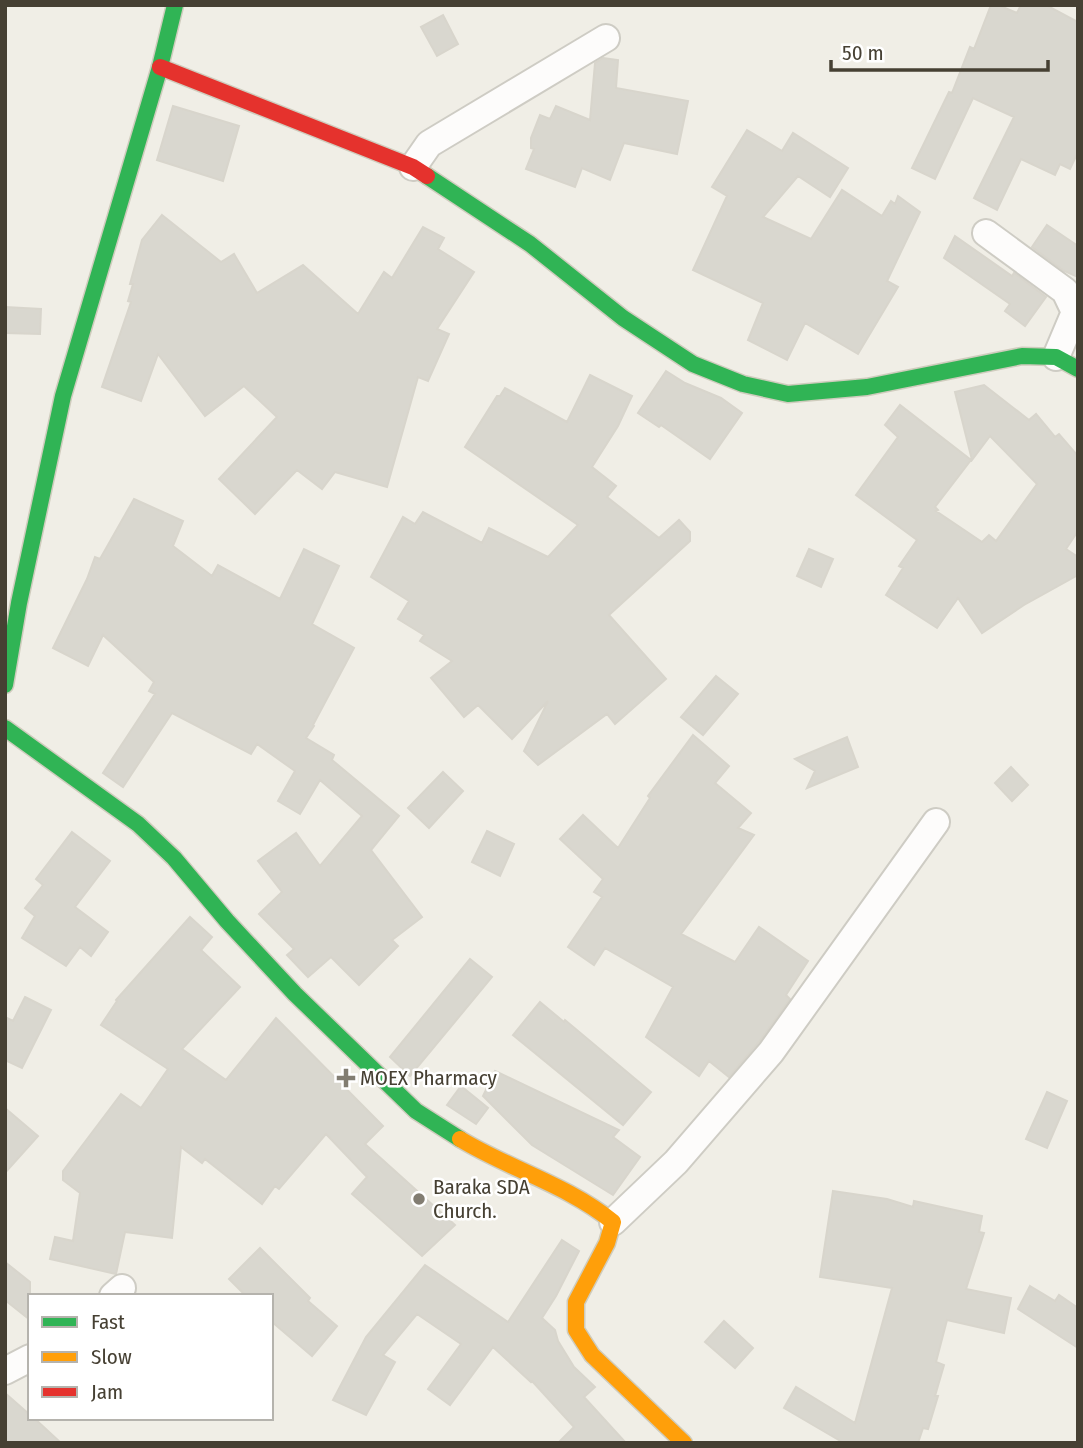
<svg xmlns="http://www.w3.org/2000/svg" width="1083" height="1448" font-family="'Fira Sans Condensed',sans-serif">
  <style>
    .building { fill: #d9d7cf; stroke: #d8d5cc; stroke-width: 2 }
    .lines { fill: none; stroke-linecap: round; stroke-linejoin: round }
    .street-casing { stroke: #ceccc4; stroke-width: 30 }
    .fast-casing { stroke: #cfccbd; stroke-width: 19 }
    .slow-casing { stroke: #cfccbd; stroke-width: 19 }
    .jam-casing { stroke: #cfccbd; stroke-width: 19 }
    .street { stroke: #fdfcfb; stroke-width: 26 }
    .fast { stroke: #30b455; stroke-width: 16 }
    .slow { stroke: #ff9f0a; stroke-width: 16 }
    .jam { stroke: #e5322d; stroke-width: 16 }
    .poi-dot { fill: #827d72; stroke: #fff; stroke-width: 2.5 }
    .labels { text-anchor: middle; stroke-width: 5; stroke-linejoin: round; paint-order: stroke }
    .poi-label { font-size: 21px; fill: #464033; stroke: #fff; text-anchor: start }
  </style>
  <rect width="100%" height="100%" fill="#f0eee6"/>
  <!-- building -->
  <path class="building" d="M991 5H998L1017 13 1021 5H1046L1078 22V152L1070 169 1060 164 1055 175 1021 159 997 210 974 198 1014 117 973 98 935 179 912 168 949 92 952 93 970 47 974 49Z
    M443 15 458 44 437 56 421 27Z
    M603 58 618 60 616 88 688 101 677 154 624 143 610 180 582 168 575 187 526 169 534 149 531 148V138L540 115 550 119 556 106 590 120 595 63Z
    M173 106 239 126 223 181 157 160Z
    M747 130 782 151 793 133 848 168 830 197 798 176 763 217 811 239 842 190 882 216 891 201 895 204 898 196 920 212 887 281 898 287 858 354 805 323 787 360 748 340 763 303 693 270 727 196 712 187Z
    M162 215 221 262 234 254 257 293 303 265 358 314 384 272 392 278 423 227 444 238 438 249 474 272 437 329 449 334 428 381 418 377 387 487 335 472 322 489 297 470 255 514 219 479 277 417 244 386 205 416 158 354 141 401 102 387 131 302 128 301 133 284H130L142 240Z
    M1047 225 1078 246V277L1064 271 1032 247Z
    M955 236 1012 276 1014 273 1046 297 1025 326 1005 311 1010 304 944 258Z
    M5 307 41 309 40 334 5 333Z
    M666 371 685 383 721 398 742 413 710 459 661 425 659 427 638 413Z
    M590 375 632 396 618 426 592 467 616 486 607 497 659 538 679 520 690 532V541L609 615 666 679 615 724 607 714 538 765 524 751 548 701 512 739 478 705 464 717 431 678 452 661 420 641 424 635 398 619 409 601 371 577 403 517 415 524 423 512 482 543 489 528 548 557 578 525 465 447 497 396H500L505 388 567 422Z
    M984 385 1029 420 1036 414 1055 437 1059 434 1078 456V531L1066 549 1078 557V575L1024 605 982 633 958 598 937 628 886 595 903 568 899 566 917 540 856 495 898 437 885 425 900 405 971 460 935 507 938 510 936 511 982 542 989 535 996 541 1037 484 990 436 972 460 955 392Z
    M134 499 183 521 173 546 212 576 218 565 280 599 304 549 339 566 312 624 354 648 313 725 314 726 306 738 334 755 332 760 399 816 371 850 422 917 392 940 398 946 359 985 331 957 308 977 287 955 294 949 259 914 282 892 258 861 296 833 320 866 362 816 320 780 300 814 278 801 295 771 257 744 251 754 172 713 123 787 103 773 155 694 149 691 154 682 103 635 88 666 53 648 87 579 95 557 100 559Z
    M809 549 833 559 821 587 797 576Z
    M716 676 738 694 703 735 681 717Z
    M693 735 729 766 715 783 751 813 738 828 754 835 681 934 735 962 759 927 808 961 786 995 790 999 759 1042 729 1077 709 1061 699 1076 646 1037 673 987 605 948 594 965 568 947 602 897 594 892 603 879 560 839 583 815 618 848 650 798 648 796Z
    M847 737 858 767 807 788 815 771 795 759Z
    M1011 767 1028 785 1012 801 995 783Z
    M443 772 463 791 429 828 408 808Z
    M487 831 514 844 500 876 472 862Z
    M72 832 110 861 75 907 108 932 91 956 80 947 66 966 22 938 35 916 25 908 43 885 36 879Z
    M190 917 212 937 201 950 240 987 182 1049 226 1080 276 1018 383 1126 365 1144 455 1225 422 1256 352 1194 367 1177 326 1134 279 1189 275 1186 262 1204 205 1159 202 1163 181 1147 172 1238 125 1232 116 1274 50 1259 55 1237 73 1241 80 1193 63 1180V1171L121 1094 141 1108 168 1069 101 1025 117 1001 116 1000Z
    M470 959 492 977 410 1076 390 1057Z
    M25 997 51 1010 22 1068 5 1060V1017L13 1021Z
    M540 1002 564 1022 565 1020 651 1092 623 1125 513 1035Z
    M495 1071 619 1130 613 1137 640 1157 613 1195 532 1145 483 1096Z
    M461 1086 488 1108 476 1124 447 1105Z
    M1047 1092 1067 1101 1047 1148 1026 1139Z
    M5 1108 38 1136 5 1173Z
    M833 1191 887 1199 913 1207 914 1201 982 1216 979 1232 984 1233 966 1289 1011 1298 1004 1333 947 1320 936 1362 944 1365 935 1396H938L928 1429 923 1428 918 1443H844L784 1408 796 1387 855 1423 892 1288 820 1277Z
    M562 1240 579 1251 556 1296 542 1318 555 1330 558 1341 574 1367 595 1387 584 1397 626 1443H558L574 1427 532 1381 531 1382 493 1347 450 1405 428 1389 461 1344 417 1314 383 1355 395 1362 366 1415 333 1400 366 1337 425 1265 508 1322Z
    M260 1248 310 1298 308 1301 337 1326 312 1356 271 1321V1296H246L229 1279Z
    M5 1262 30 1282V1320L5 1300Z
    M1030 1286 1055 1301 1059 1295 1078 1308V1348L1018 1309Z
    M724 1321 753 1348 735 1368 705 1342Z
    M5 1393 30 1415V1418H34L61 1443H5Z"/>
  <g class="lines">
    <defs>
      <path id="street" d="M413 167 429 144 606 38
        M986 233 1065 291 1075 312 1056 357
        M613 1222 676 1162 771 1052 936 822
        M113 1296 122 1288
        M5 1371 30 1358"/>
      <path id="fast" d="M427 176 530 244 623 318 693 364 743 384 788 394 867 387 1022 356 1056 357 1078 369
        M5 685 19 603 63 396 160 67 175 5
        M5 728 138 824 174 858 227 921 295 994 416 1111 460 1139"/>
      <path id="slow" d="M460 1139C509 1169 568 1185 613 1222L607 1243 576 1302V1330L592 1355 684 1443"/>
      <path id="jam" d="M160 67 413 167 427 176"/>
    </defs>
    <!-- street casing -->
    <use href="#street" class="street-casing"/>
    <!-- fast casing -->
    <use href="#fast" class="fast-casing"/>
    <!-- slow casing -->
    <use href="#slow" class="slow-casing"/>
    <!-- jam casing -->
    <use href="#jam" class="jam-casing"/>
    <!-- street -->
    <use href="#street" class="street"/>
    <!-- fast -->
    <use href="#fast" class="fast"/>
    <!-- slow -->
    <use href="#slow" class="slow"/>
    <!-- jam -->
    <use href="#jam" class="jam"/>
  </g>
  <!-- markers -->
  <g class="poi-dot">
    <path d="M342.5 1067.5h7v7h7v7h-7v7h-7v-7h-7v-7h7z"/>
    <circle cx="419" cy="1199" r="7"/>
  </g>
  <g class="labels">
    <!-- poi labels -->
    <g class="poi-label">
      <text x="360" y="1085">MOEX Pharmacy</text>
      <text x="433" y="1194">Baraka SDA<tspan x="433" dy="24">Church.</tspan></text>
    </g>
  </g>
  <!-- border -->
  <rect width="1083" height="1448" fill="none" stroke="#464033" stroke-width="14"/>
  <!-- legend -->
  <rect x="28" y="1294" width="245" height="126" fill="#ffffff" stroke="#b5b3ad" stroke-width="2"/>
  <rect x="42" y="1317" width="35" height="10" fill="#30b455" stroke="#b5b3ad" stroke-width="2"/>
  <text x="91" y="1329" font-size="21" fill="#464033">Fast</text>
  <rect x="42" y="1352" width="35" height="10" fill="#ff9f0a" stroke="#b5b3ad" stroke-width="2"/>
  <text x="91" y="1364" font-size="21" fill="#464033">Slow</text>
  <rect x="42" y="1387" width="35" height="10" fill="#e5322d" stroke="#b5b3ad" stroke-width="2"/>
  <text x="91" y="1399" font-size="21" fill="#464033">Jam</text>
  <!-- scale -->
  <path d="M831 60v10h217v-10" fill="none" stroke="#464033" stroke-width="3.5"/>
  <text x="842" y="60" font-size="21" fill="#464033" stroke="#ffffff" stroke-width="5" paint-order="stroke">50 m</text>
</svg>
